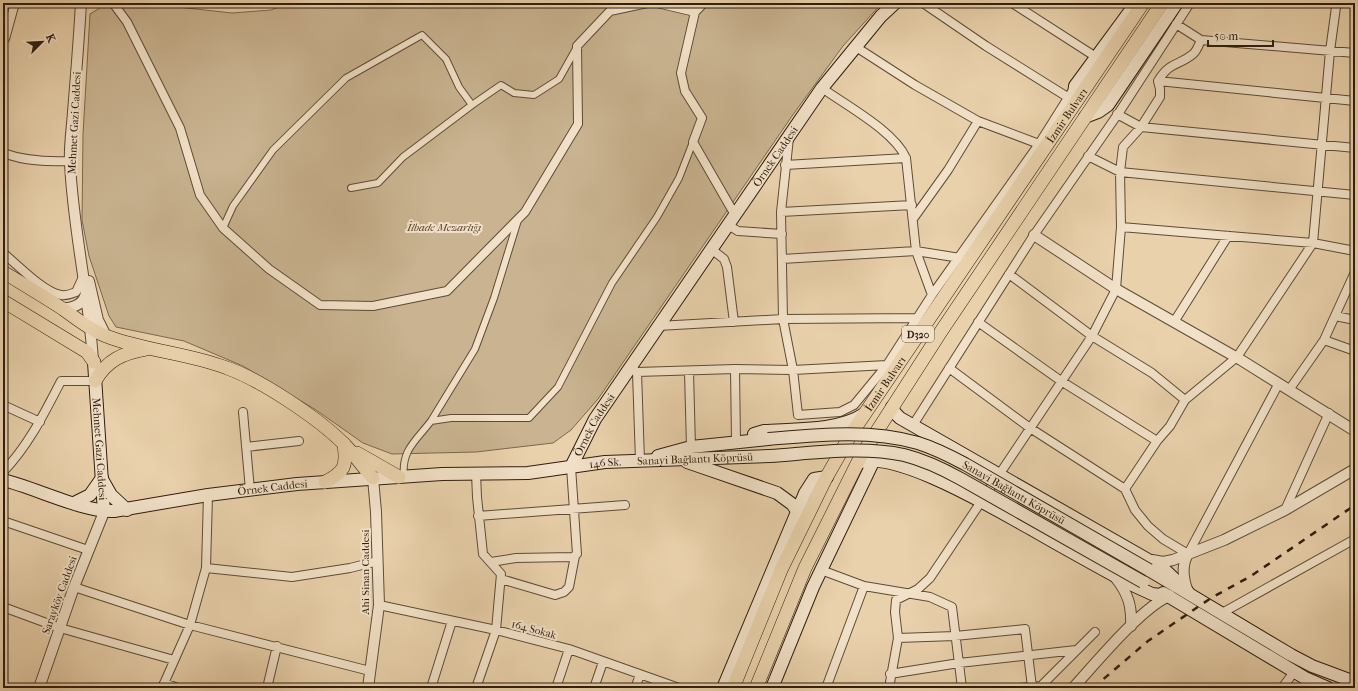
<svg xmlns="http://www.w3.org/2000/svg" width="1358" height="691" font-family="'IM FELL French Canon',serif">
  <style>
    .green { fill: #c9b390; stroke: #7c6850 }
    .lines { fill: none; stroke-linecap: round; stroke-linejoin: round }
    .pedestrian-casing { stroke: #5e4b36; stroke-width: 8 }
    .minor-casing { stroke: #5e4b36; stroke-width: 10 }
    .tertiary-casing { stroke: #5e4b36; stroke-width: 12 }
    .secondary-casing { stroke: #2f1e0f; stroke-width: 14 }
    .primary-casing { stroke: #2f1e0f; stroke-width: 14 }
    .pedestrian { stroke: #f1e1c8; stroke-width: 6 }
    .minor { stroke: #f1e1c8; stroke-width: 8 }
    .tertiary { stroke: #f1e1c8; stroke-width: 10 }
    .secondary { stroke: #f1e1c8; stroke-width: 12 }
    .primary { stroke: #e9d1ab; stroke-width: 13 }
    .rail { stroke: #2f1e0f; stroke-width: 2.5; stroke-dasharray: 7 7; stroke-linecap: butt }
    .secondary-bridge-casing { stroke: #2f1e0f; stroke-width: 14; stroke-linecap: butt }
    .secondary-bridge { stroke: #f1e1c8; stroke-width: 12 }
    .labels { text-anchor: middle; stroke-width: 4; stroke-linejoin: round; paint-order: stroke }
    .shield { fill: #f1e1c8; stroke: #695846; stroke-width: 1 }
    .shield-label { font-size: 10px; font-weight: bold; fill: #2f1e0f }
    .street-label { font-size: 11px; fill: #2f1e0f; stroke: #f1e1c8 }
    .park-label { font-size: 11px; font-style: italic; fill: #56432f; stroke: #f1e1c8 }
  </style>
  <rect width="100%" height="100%" fill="#e9d1ab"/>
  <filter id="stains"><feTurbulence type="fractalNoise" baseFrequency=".005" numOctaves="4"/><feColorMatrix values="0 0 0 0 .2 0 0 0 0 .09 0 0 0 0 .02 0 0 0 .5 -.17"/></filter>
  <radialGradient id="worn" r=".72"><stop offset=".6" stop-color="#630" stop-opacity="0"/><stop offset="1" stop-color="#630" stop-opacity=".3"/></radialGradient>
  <!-- green -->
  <path class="green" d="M108 3H142L232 13 271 10 289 3H882L843 46 792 116 598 399 571 430 553 443 476 452 392 454 363 443 316 410 243 366 184 341 116 327 109 316 89 256 82 220 83 134 90 14Z"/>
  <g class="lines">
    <defs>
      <path id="pedestrian" d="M351 188 378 183 403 157 472 105
        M223 228 233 206 273 150 346 78 422 35 446 59 459 87 472 105 501 85 514 93 534 95 559 79 577 47
        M431 421 475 349 494 298 518 220
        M404 477C401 450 416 441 431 421L451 418H529L558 387 612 283 657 217 679 178 693 142"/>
      <path id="minor" d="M113 3 127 22 180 128 200 195 223 228 269 269 320 305 373 306 447 291 525 212 578 124 577 46 610 11 647 3
        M657 3 695 12 704 3
        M923 3 986 46 1069 98
        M1012 3 1096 57
        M695 12 681 73 685 91 702 118 693 142 735 215
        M1176 24 1201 40 1355 53
        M5 39 15 3
        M856 47 915 85 978 121 1039 144
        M1158 81 1355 101
        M822 88C847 106 894 131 906 158L916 251 932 295
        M1117 114 1141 127 1355 148
        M789 138 781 212 783 319 793 370 798 415 840 412 854 405 887 365 932 295 1039 144 1073 90
        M3 153C25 161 46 162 70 161
        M1088 156 1120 172 1355 195
        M785 165 906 158
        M781 212 912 205
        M913 219 948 170 978 121
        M728 225 738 231 782 234
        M1121 227 1313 243 1355 251
        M711 249 724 259 727 267 734 322
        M3 253C17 264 43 292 61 295 67 296 71 294 76 292L82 279
        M782 259 916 251 960 258
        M1009 274 1092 336 1152 373 1185 400
        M1335 316 1355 320
        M978 322 1061 381 1157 441 1170 426 1185 400 1237 357 1313 243 1330 51 1336 7 1335 3
        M1174 322 1228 236
        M658 326 783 319 917 318
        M1324 340 1355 351
        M631 367 637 372 735 369 793 370 887 365
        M949 368 1030 428 1125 489 1135 510 1148 526 1163 539 1188 554 1279 383
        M735 369 736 442
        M637 372 640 461
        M689 372 691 447
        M1289 390 1324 340 1355 272
        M3 405 40 422
        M243 412 250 490
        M913 425 1034 235 1120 111 1190 3
        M246 447 299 441
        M3 472C28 446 44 414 61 381H95
        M476 473 477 497 483 554 501 574 496 630 476 688
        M1125 489 1157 441
        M1285 510 1329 413
        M478 516 625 505
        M3 521 88 550
        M491 562 516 558 573 557 577 554 571 467
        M206 568 292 577 350 568 378 561
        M821 570 864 586 930 597 952 607 962 688
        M501 579 555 595 564 592 569 587 575 556
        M74 587 190 625 370 671
        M379 605 496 630 569 649 679 688
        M3 607 60 628 174 660
        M1222 613 1355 539
        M898 638 955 636 1025 629 1032 687 1019 688
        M890 674 959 663 1076 650
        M164 683 178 688
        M1032 687 1041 686 1095 632
        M162 688 190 625 206 568 208 495
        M267 688 277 646
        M431 688 452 621
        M556 688 569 649
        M594 688 603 662
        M635 688 640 675
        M826 688 864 586
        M889 688 898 638 895 612 896 600 918 589 930 578 1092 336 1116 289 1121 227 1120 172 1123 147 1141 127 1160 97V89L1158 81C1170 61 1179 66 1193 54 1197 51 1199 44 1201 40
        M1282 688 1294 672"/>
      <path id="tertiary" d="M81 3C79 39 76 75 73 112 72 128 69 146 70 163 73 230 89 294 93 361
        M1034 235 1116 289 1241 360 1355 431
        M89 281 98 320 106 336
        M61 308C71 309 82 305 85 296
        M1152 560 1163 562 1173 560 1224 540 1285 510 1355 469
        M1115 577C1128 593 1132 606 1131 626
        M1188 592C1183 579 1181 566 1188 554
        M39 688 74 587 104 512
        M368 688 379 605 376 512 373 478
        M1073 688C1096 663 1140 609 1169 596"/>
      <g id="secondary">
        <path d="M1073 105 1075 86 1136 3"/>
        <path d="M1085 117 1098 112 1108 105 1177 3"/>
        <path id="s1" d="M94 362 104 512"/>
        <path d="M892 407 895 413 900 418 1164 569 1188 592"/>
        <path d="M754 434 764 431C794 429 839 431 864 414"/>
        <path d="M658 456 691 447 768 439"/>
        <path d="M687 462 777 493 792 504 800 515"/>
        <path d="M858 463C895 448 998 511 1033 530 1064 548 1095 565 1126 582L1152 594 1169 596"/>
        <path id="s2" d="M571 467 595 419 822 88 881 16 895 3"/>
        <path id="s3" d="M3 480C36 488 83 512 114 511L208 495 297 484 442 474 528 473 605 462 770 456"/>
        <path d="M103 481 111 495 127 510"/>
        <path d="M74 503 90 495 102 478"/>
        <path d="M1149 570 1291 655 1312 666 1355 682"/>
        <path d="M1163 593 1305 678 1328 688"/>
        <path d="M723 688 805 493 814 479 827 477"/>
        <path d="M772 688 813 587 874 460"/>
      </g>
      <g id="primary">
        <path d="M3 272C23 284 43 296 63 309 77 319 90 330 106 336 145 351 188 353 227 368 261 380 318 418 344 444 354 454 363 467 373 478"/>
        <path d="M3 301 87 352 94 362"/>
        <path d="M95 381C107 360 123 353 146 349"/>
        <path d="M357 453 399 477"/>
        <path d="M325 482C345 472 347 466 344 444"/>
        <path id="s4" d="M733 688 781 570 826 478 851 434 1143 3"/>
        <path d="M756 688 805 568 861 456 942 330 1162 3"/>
      </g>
    </defs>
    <!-- pedestrian casing -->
    <use href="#pedestrian" class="pedestrian-casing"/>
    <!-- minor casing -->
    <use href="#minor" class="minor-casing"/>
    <!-- tertiary casing -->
    <use href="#tertiary" class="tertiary-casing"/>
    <!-- secondary casing -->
    <use href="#secondary" class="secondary-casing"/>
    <!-- primary casing -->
    <use href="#primary" class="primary-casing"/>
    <!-- pedestrian -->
    <use href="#pedestrian" class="pedestrian"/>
    <!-- minor -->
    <use href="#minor" class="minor"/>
    <!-- tertiary -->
    <use href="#tertiary" class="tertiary"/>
    <!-- secondary -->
    <use href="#secondary" class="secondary"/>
    <!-- primary -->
    <use href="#primary" class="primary"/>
    <!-- rail -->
    <path class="rail" d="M1093 688 1148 641 1211 598 1251 576 1355 505"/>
    <defs>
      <g id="secondary-bridge">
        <path id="s5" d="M768 439C816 435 870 429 918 443 934 448 950 456 965 464L1149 570"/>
        <path d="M770 456C814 453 861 446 904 455 924 460 943 469 961 479L1143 582"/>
      </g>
    </defs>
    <!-- secondary-bridge casing -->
    <use href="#secondary-bridge" class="secondary-bridge-casing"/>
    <!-- secondary-bridge -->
    <use href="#secondary-bridge" class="secondary-bridge"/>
  </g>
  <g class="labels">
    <!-- shield labels -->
    <rect class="shield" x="902" y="326" width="32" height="16" rx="3"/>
    <g class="shield-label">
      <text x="918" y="338">D320</text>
    </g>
    <!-- street labels -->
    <g class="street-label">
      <text dy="4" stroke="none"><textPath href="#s4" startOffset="665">İzmir Bulvarı</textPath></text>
      <text transform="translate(74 123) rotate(-87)" y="4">Mehmet Gazi Caddesi</text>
      <text dy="4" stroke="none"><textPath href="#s2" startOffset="372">Örnek Caddesi</textPath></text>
      <text dy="4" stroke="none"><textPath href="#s4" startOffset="341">İzmir Bulvarı</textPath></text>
      <text dy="4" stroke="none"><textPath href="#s2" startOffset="48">Örnek Caddesi</textPath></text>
      <text dy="4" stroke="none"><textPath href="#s1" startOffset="87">Mehmet Gazi Caddesi</textPath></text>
      <text dy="4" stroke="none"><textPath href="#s3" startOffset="700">Sanayi Bağlantı Köprüsü</textPath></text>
      <text dy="4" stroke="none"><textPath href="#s3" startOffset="610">146 Sk.</textPath></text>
      <text dy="4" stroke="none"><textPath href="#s3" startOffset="276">Örnek Caddesi</textPath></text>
      <text dy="4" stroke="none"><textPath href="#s5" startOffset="259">Sanayi Bağlantı Köprüsü</textPath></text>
      <text transform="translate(365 572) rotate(-90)" y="4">Ahi Sinan Caddesi</text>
      <text transform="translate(59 595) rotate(-70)" y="4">Sarayköy Caddesi</text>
      <text transform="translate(534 629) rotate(15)" y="4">164 Sokak</text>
    </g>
    <!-- park labels -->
    <g class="park-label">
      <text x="444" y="231">İlbade Mezarlığı</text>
    </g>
  </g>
  <!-- margin -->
  <rect width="1358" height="691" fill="none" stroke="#e9d1ab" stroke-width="16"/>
  <rect x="4" y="4" width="1350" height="683" fill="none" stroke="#2f1e0f" stroke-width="2"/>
  <rect x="8" y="8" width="1342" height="675" fill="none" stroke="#2f1e0f"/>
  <!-- north arrow -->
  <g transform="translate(42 42) rotate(66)" stroke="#f1e1c8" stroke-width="3" paint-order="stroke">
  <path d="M0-3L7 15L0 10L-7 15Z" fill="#2f1e0f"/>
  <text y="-6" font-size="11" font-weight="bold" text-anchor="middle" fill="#2f1e0f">K</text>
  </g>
  <!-- scale -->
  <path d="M1208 40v6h65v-6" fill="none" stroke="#2f1e0f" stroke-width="2"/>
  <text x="1214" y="40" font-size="12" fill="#2f1e0f" stroke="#f1e1c8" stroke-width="3" paint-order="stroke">50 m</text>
  <rect width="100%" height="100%" filter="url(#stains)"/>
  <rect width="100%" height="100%" fill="url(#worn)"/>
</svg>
